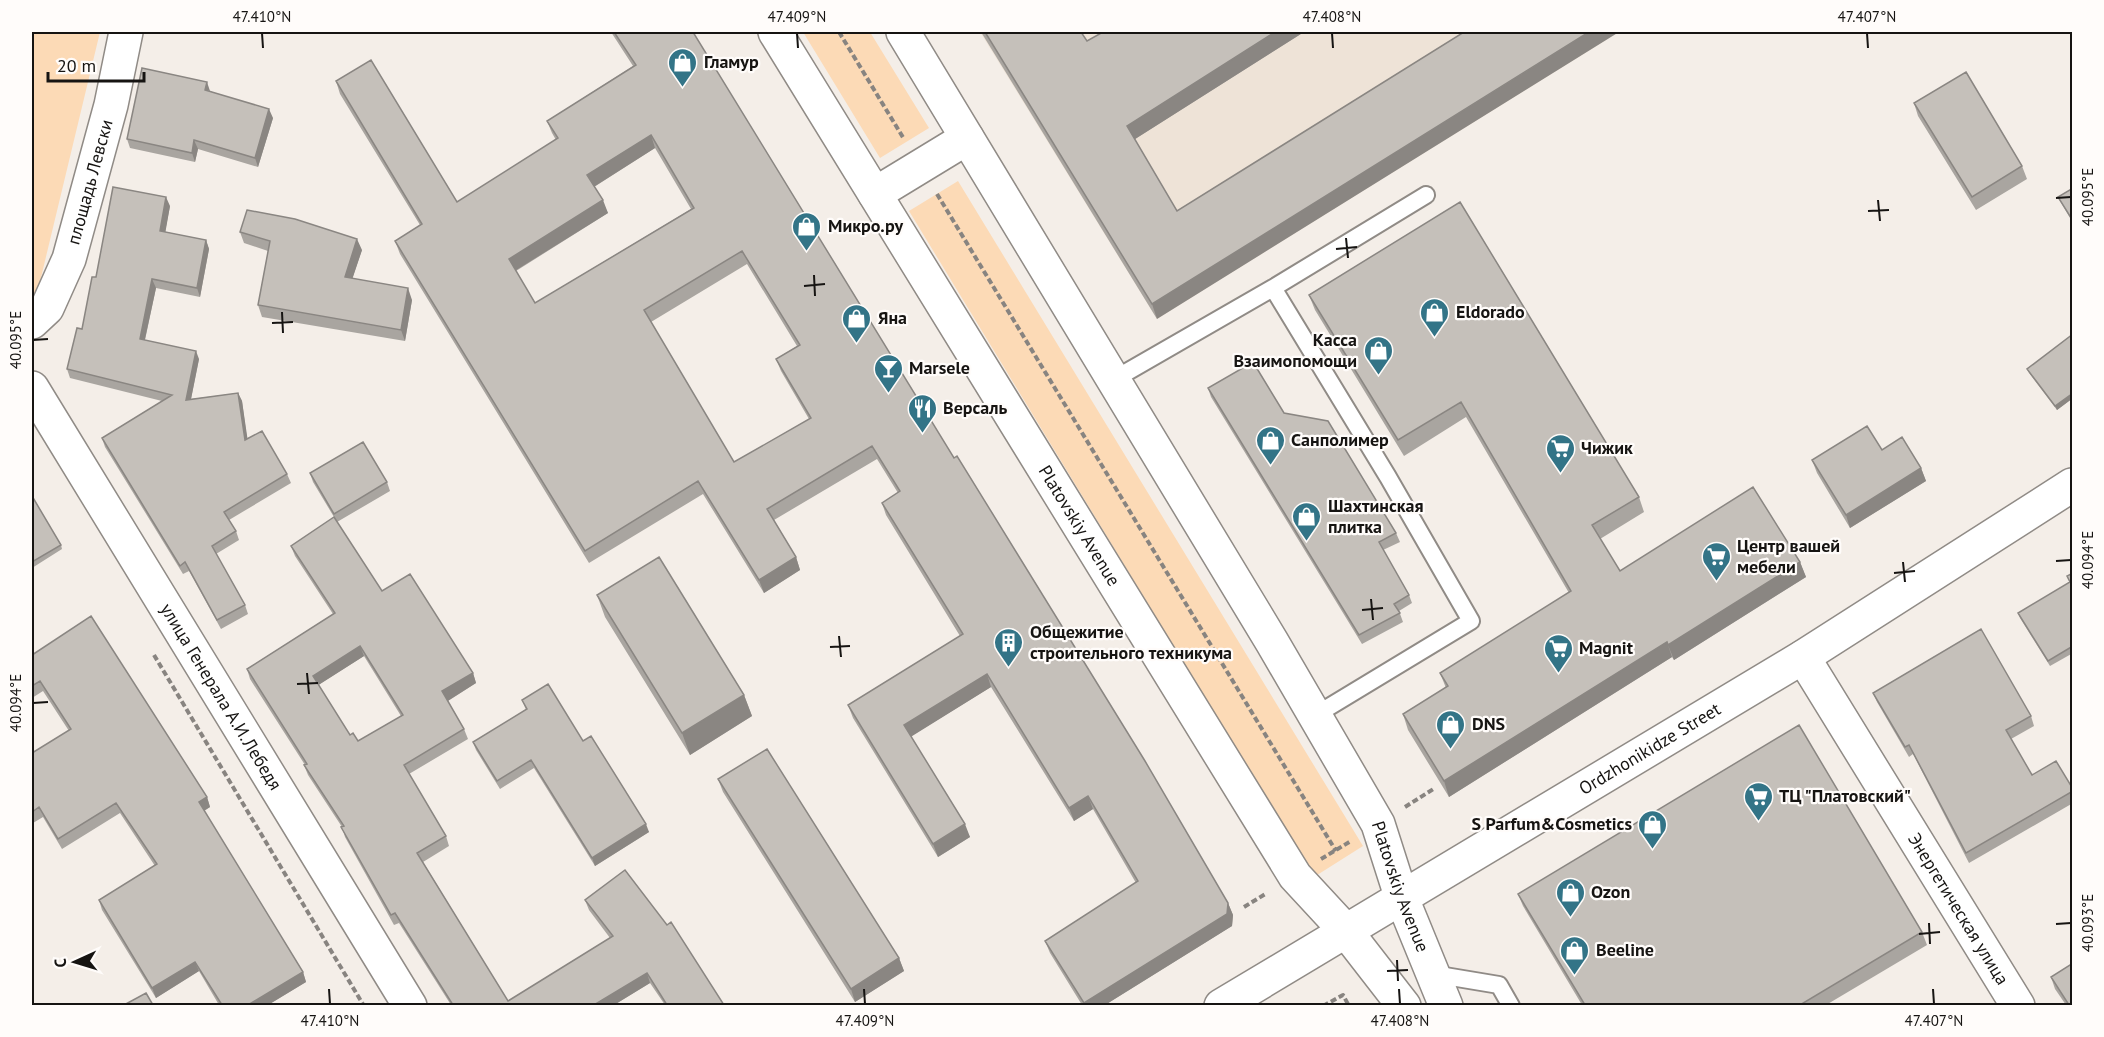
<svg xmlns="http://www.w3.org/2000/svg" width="2104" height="1037" font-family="'PT Sans',sans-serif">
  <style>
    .built { fill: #eee3d7 }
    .green { fill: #fcdab6 }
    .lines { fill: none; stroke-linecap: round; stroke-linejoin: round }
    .service-casing { stroke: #908b86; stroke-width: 20 }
    .minor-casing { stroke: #908b86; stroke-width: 36 }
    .secondary-casing { stroke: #908b86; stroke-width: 36 }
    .path { stroke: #888480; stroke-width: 4; stroke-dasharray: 6 3; stroke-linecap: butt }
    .service { stroke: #fff; stroke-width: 16 }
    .minor { stroke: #fff; stroke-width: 33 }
    .secondary { stroke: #fff; stroke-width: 33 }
    .wall { fill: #a9a5a0; fill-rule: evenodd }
    .shaded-wall { fill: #8a8682 }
    .building { fill: #c5c0ba; stroke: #8a8682; stroke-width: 1.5; fill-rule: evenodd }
    .ticks { fill: none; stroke: #161412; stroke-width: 2 }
    .labels { text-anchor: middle; stroke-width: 4.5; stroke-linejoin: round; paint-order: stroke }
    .poi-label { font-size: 18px; font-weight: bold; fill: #161412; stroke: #fffcfa; text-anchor: start }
    .street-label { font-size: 18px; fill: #161412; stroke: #fffcfa }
    .neatline { fill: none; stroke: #161412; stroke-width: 2 }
    .ticks-label { font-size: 15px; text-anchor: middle; fill: #161412 }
  </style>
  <rect width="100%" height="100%" fill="#f4eee8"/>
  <!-- built -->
  <path class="built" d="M980 32H1619L1157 319Z"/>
  <!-- green -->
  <path class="green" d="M32 32H100L38 290 32 297Z
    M803 32H870L929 128 880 158Z
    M958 181 1363 846 1314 877 909 211Z"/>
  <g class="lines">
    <defs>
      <path id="service" d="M1273 288 1426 195
        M1113 380 1273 288 1388 477 1471 621 1314 716
        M1433 974 1499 985 1511 1006"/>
      <g id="minor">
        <path id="s1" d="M32 388 410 1006"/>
        <path id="s2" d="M1803 657 2018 1006"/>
        <path id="s3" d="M1221 1006 1803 657 2072 485"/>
      </g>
      <g id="secondary">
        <path id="s4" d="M775 32 1295 876 1345 930 1404 1006"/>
        <path id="s5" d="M903 32 1272 642 1378 824 1401 896 1446 1006"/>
        <path d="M875 194 967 138"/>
        <path id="s6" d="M32 322 47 308 69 259 111 105 126 32"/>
      </g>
    </defs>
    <!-- service casing -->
    <use href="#service" class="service-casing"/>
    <!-- minor casing -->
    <use href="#minor" class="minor-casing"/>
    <!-- secondary casing -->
    <use href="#secondary" class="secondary-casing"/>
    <!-- path -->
    <path class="path" d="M839 32 904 139
      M937 194 1336 851
      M154 655 364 1006
      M1405 807 1435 788
      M1321 859 1351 841
      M1244 907 1267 893
      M1323 1006 1343 995 1349 1006"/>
    <!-- service -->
    <use href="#service" class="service"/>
    <!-- minor -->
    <use href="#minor" class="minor"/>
    <!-- secondary -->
    <use href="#secondary" class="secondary"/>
  </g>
  <!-- wall -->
  <path class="wall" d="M611 32H684L954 458 1228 903 1233 915 1232 926 1105 1005H1082L1050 953 1045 941 1136 883 1093 809 1074 821 991 687 911 736 970 837 938 857 853 718 848 705 960 636 886 515 882 503 898 493 877 459 774 520 796 557 800 570 764 593 703 494 589 563 400 254 395 241 420 225 340 94 336 81 457 202 556 140 552 133 547 121 633 66ZM655 148 691 209 535 303 516 271 608 213 594 187ZM747 264 797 346 776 359 781 371 809 419 734 462 651 322Z
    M981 32H1081L1087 41 1103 32H1304L1135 139 1157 319Z
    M210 91 273 118 258 167 198 149 195 162 130 148 127 139Z
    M1914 103 2022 166 2027 179 1976 210 1918 116Z
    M2073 188V223L2060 201 2058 197Z
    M170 206 165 232 206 240 209 249 200 297 156 288 145 340 199 359 191 399 238 393 242 401 247 439 287 474 291 483 229 520 236 531 239 540 216 554 245 605 248 614 221 629 189 571 183 574 105 447 102 438 162 401 70 378 67 369 82 329 96 277Z
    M240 232 362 250 352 279 412 300 405 341 262 317 258 305 268 251 244 243Z
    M1309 295 1639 497 1644 512 1600 539 1620 571 1800 562 1806 577 1674 660 1672 657 1449 797 1408 730 1403 714 1446 688 1440 673 1569 593 1466 417 1404 456 1315 310Z
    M2073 334V398L2057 410 2029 373 2027 369Z
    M1208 388 1284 413 1396 533 1400 542 1383 550 1409 595 1412 603 1399 611 1403 622 1362 644 1211 397Z
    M1882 450 1921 468 1926 481 1850 528 1817 473 1812 460Z
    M310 473 387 482 390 491 337 522 382 591 473 673 476 683 448 701 464 729 468 739 409 774 446 836 449 846 423 862 508 1001 610 938 589 910 585 900 724 1005H665L650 983 614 1005H451L399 923 394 925 345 837 342 827 308 775 304 765H305L250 679 247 669 333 614 295 556 291 546 334 517 313 482ZM364 656 401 716 358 741 350 735 318 685Z
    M32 496 61 545 62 549 32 568Z
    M2073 573V653L2050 666 2020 618 2018 613 2070 583 2067 576Z
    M597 595 744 695 752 716 690 755 605 617Z
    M32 655 207 797 210 807 204 811 303 972 306 982 268 1005H219L199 971 156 998 102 910 99 900 155 866 120 813 62 849 43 817 33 823 32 821V753L69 731 43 691 32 698Z
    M1873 693 2031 716 2034 726 2011 739 2032 775 2073 789V803L1969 863 1913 754 1909 757 1877 702Z
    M522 700 583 741 649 832 595 866 534 768 500 789 476 750 473 742 526 710Z
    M718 779 899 958 904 971 855 1002 723 792Z
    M1518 894 1922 932 1927 945 1826 1005H1582L1523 906Z
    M2051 977 2073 1005H2066L2055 989Z"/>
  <!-- shaded-wall -->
  <path class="shaded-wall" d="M1275 32H1304L1132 141 1127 126Z
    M1589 32H1619L1157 319 1152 304Z
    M207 82 210 91 205 90Z
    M269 109 273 118 258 167 255 158Z
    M651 135 655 148 592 188 587 175Z
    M194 140 198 149 195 162 192 153Z
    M166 197 170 206 164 240 160 231Z
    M603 200 608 213 513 272 509 259Z
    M357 239 362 250 349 289 345 277Z
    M206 240 209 249 200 297 197 288Z
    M152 279 156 288 143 348 140 339Z
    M408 288 412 300 405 341 401 330Z
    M196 351 199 359 189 409 186 400Z
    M238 393 242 401 249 449 245 440Z
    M2073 393V398L2057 410 2055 406Z
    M1921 468 1926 481 1850 528 1846 515Z
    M796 557 800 570 764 593 759 580Z
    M1800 562 1806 577 1674 660 1668 645Z
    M1667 642 1672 657 1449 797 1444 781Z
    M360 646 364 656 317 686 313 676Z
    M473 673 476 683 446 702 442 691Z
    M987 674 991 687 909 738 904 725Z
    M744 695 752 716 690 755 682 733Z
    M1088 796 1093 809 1074 821 1069 808Z
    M207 797 210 807 202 812 199 802Z
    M646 824 649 832 595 866 592 858Z
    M965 824 970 837 938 857 933 844Z
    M1228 903 1233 915 1232 926 1105 1005H1084V1003Z
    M899 958 904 971 855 1002 851 989Z
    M195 962 199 971 156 998 152 988Z
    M303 972 306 982 268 1005H248Z
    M647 973 650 983 614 1005H594Z"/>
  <!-- building -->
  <path class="building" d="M614 32H684L685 33 688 32H693L954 458 957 456 1145 761 1228 903 1227 914 1084 1003 1045 941 1138 881 1088 796 1069 808 987 674 904 725 965 824 933 844 848 705 963 634 882 503 900 491 872 446 767 509 796 557 759 580 698 481 585 551 395 241 422 224 336 81 371 60 457 202 558 138 547 121 636 65ZM651 135 694 208 535 303 509 259 603 200 587 175ZM742 251 800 345 776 359 811 418 734 462 644 310Z
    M985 32H1081L1087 41 1103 32H1275L1127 126 1177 211 1464 32H1589L1152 304Z
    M142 68 207 82 205 90 269 109 255 158 194 140 192 153 127 139Z
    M1966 72 2022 166 1972 197 1914 103Z
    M113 187 166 197 160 231 206 240 197 288 152 279 140 339 196 351 186 400 238 393 245 440 262 431 287 474 224 512 236 531 212 546 245 605 217 620 185 562 180 566 102 438 172 395 67 369 77 328 82 329 92 277H96Z
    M2073 188V221L2058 197Z
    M1460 202 1639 497 1592 525 1620 571 1753 487 1800 562 1668 645 1667 642 1444 781 1403 714 1448 686 1440 673 1571 591 1461 402 1398 440 1309 295Z
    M247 210 295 219 357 239 345 277 408 288 401 330 258 305 270 241 240 232Z
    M2073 334V393L2055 406 2027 369Z
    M1253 362 1284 413 1328 421 1396 533 1379 542 1409 595 1394 604 1400 613 1359 635 1208 388Z
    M1867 426 1882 450 1902 437 1921 468 1846 515 1812 460Z
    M363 442 387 482 334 514 310 473Z
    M32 496 61 545 32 562Z
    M334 517 382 591 410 574 473 673 442 691 464 729 404 765 446 836 417 853 508 1001 613 936 585 900 625 870 667 925 671 922 724 1005H667L647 973 594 1005H453L395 913 391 915 341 827 344 826 304 765 307 764 247 669 335 613 291 546ZM360 646 403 715 358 741 353 733 350 735 313 676Z
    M659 557 744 695 682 733 597 595Z
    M2073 573V646L2048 661 2018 613 2070 582 2067 576Z
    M91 616 207 797 199 802 303 972 248 1005H222L195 962 152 988 99 900 157 864 116 803 58 839 39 807 32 812V753L71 729 40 681 32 686V655Z
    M1981 629 2031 716 2006 730 2032 775 2056 761 2073 789V791L1966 853 1909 745 1905 747 1873 693Z
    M548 684 583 741 591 736 646 824 592 858 531 760 497 781 473 742 527 709 522 700Z
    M1799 725 1922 932 1800 1005H1585L1518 894Z
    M767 749 899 958 851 989 718 779Z
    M2073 963V1005H2069L2051 977Z
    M146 993 153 1005H124Z"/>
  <!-- ticks -->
  <path class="ticks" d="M262 33 263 48M797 33 798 48M1332 33 1333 48M1867 33 1868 48M2056 198 2071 197M1878 200 1880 221M1868 211 1889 210M1346 238 1348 258M1336 249 1357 247M814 275 815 296M804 286 825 284M282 312 283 333M272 323 293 322M33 340 48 339M2056 561 2071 560M1903 562 1905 582M1894 573 1915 571M1371 599 1373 620M1362 610 1383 608M839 636 841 657M830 647 850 646M307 673 309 694M297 684 318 683M33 703 48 702M1929 923 1930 944M2056 924 2071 923M1919 934 1940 932M1397 960 1398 981M1387 971 1408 970M329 989 330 1004M864 989 865 1004M1399 989 1400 1004M1933 989 1934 1004"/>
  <!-- icons -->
  <defs>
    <symbol id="shop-pin" viewBox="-11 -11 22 30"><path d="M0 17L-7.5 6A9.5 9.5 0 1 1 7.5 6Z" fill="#337487" stroke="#fffcfa"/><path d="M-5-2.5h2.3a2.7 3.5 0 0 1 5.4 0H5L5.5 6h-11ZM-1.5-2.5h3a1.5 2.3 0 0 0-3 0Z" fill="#fff"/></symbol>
    <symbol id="bar-pin" viewBox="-11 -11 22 30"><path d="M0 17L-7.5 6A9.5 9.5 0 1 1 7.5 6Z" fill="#337487" stroke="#fffcfa"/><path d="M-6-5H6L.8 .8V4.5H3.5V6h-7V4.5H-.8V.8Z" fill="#fff"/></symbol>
    <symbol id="restaurant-pin" viewBox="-11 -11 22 30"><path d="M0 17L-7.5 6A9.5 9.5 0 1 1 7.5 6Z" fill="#337487" stroke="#fffcfa"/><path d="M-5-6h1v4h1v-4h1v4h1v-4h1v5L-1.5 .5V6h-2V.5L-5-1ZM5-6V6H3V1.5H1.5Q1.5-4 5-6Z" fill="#fff"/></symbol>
    <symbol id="supermarket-pin" viewBox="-11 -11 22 30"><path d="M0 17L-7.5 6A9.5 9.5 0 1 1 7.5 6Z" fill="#337487" stroke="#fffcfa"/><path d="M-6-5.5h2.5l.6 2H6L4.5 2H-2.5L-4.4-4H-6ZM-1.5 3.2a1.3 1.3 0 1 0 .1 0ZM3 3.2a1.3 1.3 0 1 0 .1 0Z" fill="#fff"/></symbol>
    <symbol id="building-pin" viewBox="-11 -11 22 30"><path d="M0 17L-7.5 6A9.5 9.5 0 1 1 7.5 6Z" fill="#337487" stroke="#fffcfa"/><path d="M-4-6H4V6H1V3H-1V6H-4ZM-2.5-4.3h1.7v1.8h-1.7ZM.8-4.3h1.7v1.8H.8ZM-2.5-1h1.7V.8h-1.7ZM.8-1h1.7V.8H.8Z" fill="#fff"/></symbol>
  </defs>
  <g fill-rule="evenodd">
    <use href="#shop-pin" x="666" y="46" width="33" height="45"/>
    <use href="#shop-pin" x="790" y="210" width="33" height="45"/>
    <use href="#shop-pin" x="1418" y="296" width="33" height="45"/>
    <use href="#shop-pin" x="840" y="302" width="33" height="45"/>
    <use href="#shop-pin" x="1362" y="334" width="33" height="45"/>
    <use href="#bar-pin" x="872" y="352" width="33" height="45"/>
    <use href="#restaurant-pin" x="906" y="392" width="33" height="45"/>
    <use href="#shop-pin" x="1254" y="424" width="33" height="45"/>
    <use href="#supermarket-pin" x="1544" y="432" width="33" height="45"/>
    <use href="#shop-pin" x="1290" y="500" width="33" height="45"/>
    <use href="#supermarket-pin" x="1700" y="540" width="33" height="45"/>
    <use href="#building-pin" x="992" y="626" width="33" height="45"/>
    <use href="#supermarket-pin" x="1542" y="632" width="33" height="45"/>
    <use href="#shop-pin" x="1434" y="708" width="33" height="45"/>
    <use href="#supermarket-pin" x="1742" y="780" width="33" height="45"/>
    <use href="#shop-pin" x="1636" y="808" width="33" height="45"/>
    <use href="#shop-pin" x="1554" y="876" width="33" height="45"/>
    <use href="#shop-pin" x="1558" y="934" width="33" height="45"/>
  </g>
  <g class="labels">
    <!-- poi labels -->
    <g class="poi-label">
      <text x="704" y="68">Гламур</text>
      <text x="828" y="232">Микро.ру</text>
      <text x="1456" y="318">Eldorado</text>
      <text x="878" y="324">Яна</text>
      <text x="1357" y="346" text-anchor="end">Касса<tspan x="1357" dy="21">Взаимопомощи</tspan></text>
      <text x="909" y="374">Marsele</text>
      <text x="943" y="414">Версаль</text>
      <text x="1291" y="446">Санполимер</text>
      <text x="1581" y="454">Чижик</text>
      <text x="1328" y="512">Шахтинская<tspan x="1328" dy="21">плитка</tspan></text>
      <text x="1737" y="552">Центр вашей<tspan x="1737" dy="21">мебели</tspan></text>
      <text x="1030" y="638">Общежитие<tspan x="1030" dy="21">строительного техникума</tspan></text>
      <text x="1579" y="654">Magnit</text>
      <text x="1472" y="730">DNS</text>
      <text x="1779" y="802">ТЦ "Платовский"</text>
      <text x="1632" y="830" text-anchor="end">S Parfum&amp;Cosmetics</text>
      <text x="1591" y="898">Ozon</text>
      <text x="1596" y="956">Beeline</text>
    </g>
    <!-- street labels -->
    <g class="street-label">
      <text dy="6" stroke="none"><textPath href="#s6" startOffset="154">площадь Левски</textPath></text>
      <text dy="6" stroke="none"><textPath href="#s4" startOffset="580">Platovskiy Avenue</textPath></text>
      <text dy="6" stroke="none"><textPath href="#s1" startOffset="362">улица Генерала А.И.Лебедя</textPath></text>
      <text dy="6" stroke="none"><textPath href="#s3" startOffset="500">Ordzhonikidze Street</textPath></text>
      <text dy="6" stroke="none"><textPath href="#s5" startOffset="990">Platovskiy Avenue</textPath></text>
      <text dy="6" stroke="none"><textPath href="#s2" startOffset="296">Энергетическая улица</textPath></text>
    </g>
  </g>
  <!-- border -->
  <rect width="2104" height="1037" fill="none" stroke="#fffcfa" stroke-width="66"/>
  <!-- north arrow -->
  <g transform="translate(75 962) rotate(266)" stroke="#fffcfa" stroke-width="4.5" paint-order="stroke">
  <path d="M0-4.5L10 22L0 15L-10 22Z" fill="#161412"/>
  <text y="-9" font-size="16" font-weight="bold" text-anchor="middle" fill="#161412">С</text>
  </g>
  <!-- scale -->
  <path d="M48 72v9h96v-9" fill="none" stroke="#161412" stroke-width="3"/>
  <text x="57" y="72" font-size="18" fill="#161412" stroke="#fffcfa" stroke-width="4.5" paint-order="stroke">20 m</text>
  <rect x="33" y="33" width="2038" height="971" class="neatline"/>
  <g class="ticks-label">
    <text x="262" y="22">47.410°N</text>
    <text x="797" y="22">47.409°N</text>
    <text x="1332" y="22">47.408°N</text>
    <text x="1867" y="22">47.407°N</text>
    <text transform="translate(2088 197) rotate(-90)" y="5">40.095°E</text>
    <text transform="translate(16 340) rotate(-90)" y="5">40.095°E</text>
    <text transform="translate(2088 560) rotate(-90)" y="5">40.094°E</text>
    <text transform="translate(16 703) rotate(-90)" y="5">40.094°E</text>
    <text transform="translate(2088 923) rotate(-90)" y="5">40.093°E</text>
    <text x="330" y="1026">47.410°N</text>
    <text x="865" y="1026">47.409°N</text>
    <text x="1400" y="1026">47.408°N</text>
    <text x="1934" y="1026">47.407°N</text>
  </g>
</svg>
